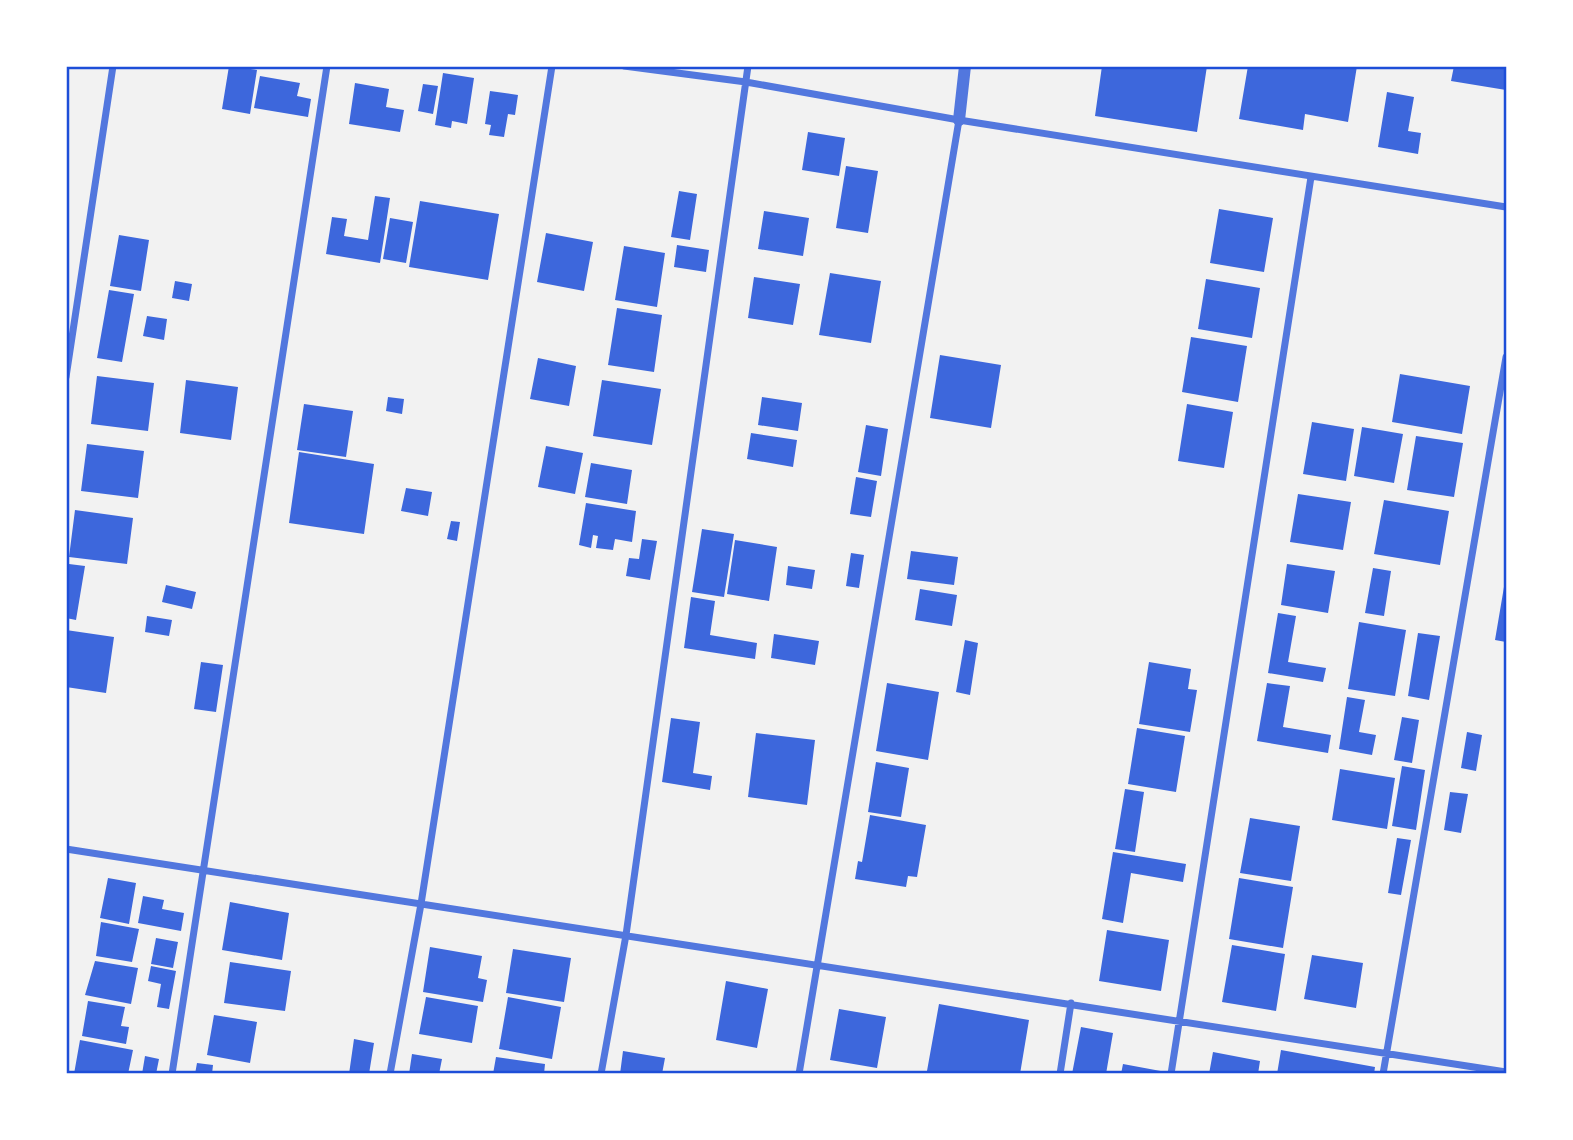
<svg xmlns="http://www.w3.org/2000/svg" width="1573" height="1140" font-family="Figtree,sans-serif">
  <style>
    .building { fill: #3d67dc }
    .lines { fill: none; stroke-linecap: round; stroke-linejoin: round }
    .minor { stroke: #5277de; stroke-width: 7 }
    .tertiary { stroke: #5277de; stroke-width: 12 }
    .neatline { fill: none; stroke: #1d4ed8; stroke-width: 2.5 }
  </style>
  <rect width="100%" height="100%" fill="#f2f2f2"/>
  <!-- building -->
  <path class="building" d="M229 66 257 70 250 114 222 109Z
    M1102 66H1207L1197 132 1095 116Z
    M1248 66H1357L1348 122 1305 114 1303 130 1239 119Z
    M1454 66H1506V90L1451 81Z
    M443 73 474 78 467 124 452 121 451 128 435 125Z
    M260 76 300 83 297 96 311 99 308 117 254 108Z
    M355 83 389 89 386 107 404 110 400 132 349 124Z
    M423 84 438 86 433 114 418 111Z
    M490 91 518 95 515 115 508 114 504 137 489 135 491 125 485 124Z
    M1387 92 1414 97 1408 131 1421 133 1418 154 1378 147Z
    M808 132 845 138 839 176 802 170Z
    M846 166 878 171 868 233 836 228Z
    M679 191 697 194 690 240 671 237Z
    M375 196 390 198 380 263 326 254 332 217 347 219 344 236 368 240Z
    M420 201 499 214 488 280 409 267Z
    M1219 209 1273 218 1264 272 1210 263Z
    M764 211 809 218 803 256 758 249Z
    M390 218 413 222 406 263 383 259Z
    M546 233 593 242 584 291 537 282Z
    M119 235 149 240 141 291 110 286Z
    M677 245 709 250 706 272 674 267Z
    M624 246 665 253 657 307 615 300Z
    M830 273 881 281 871 343 819 335Z
    M754 277 800 284 793 325 748 318Z
    M1206 279 1260 288 1252 338 1198 329Z
    M175 281 192 284 189 301 172 298Z
    M109 290 134 294 122 362 97 358Z
    M617 308 662 315 654 372 608 365Z
    M147 316 167 319 164 340 143 336Z
    M1191 337 1247 346 1238 402 1182 392Z
    M940 355 1001 365 991 428 930 418Z
    M538 358 576 366 569 406 530 399Z
    M1400 374 1470 386 1462 434 1392 422Z
    M97 376 154 383 148 431 91 424Z
    M186 380 238 387 231 440 180 433Z
    M602 380 661 389 652 445 593 436Z
    M388 397 404 399 402 414 386 411Z
    M762 397 802 403 798 431 758 425Z
    M304 404 353 411 346 457 297 450Z
    M1187 404 1233 412 1224 468 1178 461Z
    M1312 422 1354 429 1346 481 1303 474Z
    M866 425 888 429 881 476 858 472Z
    M1362 427 1403 434 1394 483 1354 476Z
    M751 433 797 440 793 467 747 459Z
    M1416 436 1463 443 1454 497 1407 490Z
    M87 444 144 451 138 498 81 491Z
    M546 446 583 453 575 494 538 487Z
    M299 452 374 464 364 534 289 523Z
    M591 463 632 470 627 504 585 497Z
    M856 477 877 481 871 517 850 514Z
    M406 488 432 492 428 516 401 511Z
    M1298 494 1351 502 1343 550 1290 542Z
    M1384 500 1449 511 1440 565 1374 554Z
    M586 503 636 511 632 542 615 539 613 550 596 548 598 536 593 535 591 548 579 545Z
    M75 510 133 518 127 564 69 557Z
    M451 521 460 522 457 541 447 539Z
    M702 529 734 534 724 597 692 592Z
    M642 539 657 541 650 580 626 576 629 558 639 559Z
    M735 540 777 547 769 601 727 594Z
    M911 551 958 557 954 585 907 579Z
    M851 553 864 555 859 588 846 586Z
    M69 564 85 566 76 620 66 618Z
    M1287 564 1335 571 1328 613 1281 605Z
    M788 566 815 570 812 589 786 585Z
    M1373 568 1391 571 1384 616 1365 613Z
    M1505 581 1506 582V642L1495 640Z
    M166 585 196 592 192 609 162 602Z
    M920 589 957 595 952 626 915 620Z
    M691 597 715 601 710 635 757 643 755 659 684 648Z
    M1278 613 1296 616 1288 662 1326 668 1323 682 1268 673Z
    M147 616 172 620 169 636 145 632Z
    M1359 622 1406 630 1395 696 1348 689Z
    M66 630 114 637 106 693 66 687Z
    M1418 633 1440 636 1429 700 1408 696Z
    M774 634 819 641 815 665 771 658Z
    M965 640 978 643 970 695 956 692Z
    M201 662 223 665 216 712 194 709Z
    M1149 662 1191 669 1188 689 1197 690 1190 732 1139 724Z
    M887 683 939 692 928 760 876 751Z
    M1267 683 1290 686 1283 727 1331 735 1328 753 1257 741Z
    M1347 697 1365 700 1359 732 1376 735 1372 755 1339 749Z
    M1402 717 1419 720 1412 763 1394 760Z
    M671 718 700 722 693 773 712 776 710 790 662 782Z
    M1137 728 1185 736 1176 792 1128 784Z
    M1467 732 1482 735 1476 771 1461 768Z
    M756 733 815 740 807 805 748 797Z
    M876 762 909 768 901 817 868 812Z
    M1402 766 1425 770 1416 830 1392 826Z
    M1340 769 1395 778 1387 829 1332 820Z
    M1125 789 1144 792 1135 852 1115 849Z
    M1450 792 1468 794 1461 833 1444 830Z
    M870 815 926 825 917 877 908 876 906 887 855 879 858 861 862 862Z
    M1250 818 1300 826 1291 881 1240 873Z
    M1397 838 1411 840 1401 895 1388 893Z
    M1113 852 1186 864 1183 882 1131 873 1123 923 1102 919Z
    M108 878 136 883 129 924 100 918Z
    M1239 878 1293 887 1283 948 1229 939Z
    M143 896 164 900 162 909 184 913 181 931 138 923Z
    M230 902 289 913 282 960 222 950Z
    M101 922 139 929 132 962 96 956Z
    M1107 930 1169 940 1161 991 1099 981Z
    M156 938 178 942 173 968 151 964Z
    M1232 945 1285 954 1276 1011 1222 1002Z
    M430 947 482 956 478 978 487 980 483 1002 423 992Z
    M513 949 571 958 564 1002 506 993Z
    M1312 955 1363 963 1356 1008 1304 999Z
    M95 961 138 968 131 1004 85 995Z
    M230 962 291 971 285 1011 224 1003Z
    M151 966 176 971 169 1009 157 1007 161 984 148 981Z
    M726 981 768 989 757 1048 716 1040Z
    M426 997 478 1006 472 1043 419 1034Z
    M508 997 561 1007 552 1059 499 1049Z
    M88 1001 125 1007 121 1026 129 1027 126 1044 82 1036Z
    M939 1004 1029 1020 1020 1074 927 1071Z
    M839 1009 886 1017 877 1068 830 1060Z
    M214 1015 257 1022 250 1063 207 1055Z
    M1081 1027 1113 1033 1106 1074H1072Z
    M354 1039 374 1043 369 1074H349Z
    M80 1040 133 1050 128 1074H74Z
    M1281 1050 1375 1067 1374 1074H1277Z
    M623 1051 665 1058 662 1074H620Z
    M1213 1052 1260 1061 1258 1074H1209Z
    M412 1054 442 1059 439 1074H409Z
    M145 1056 159 1059 156 1074H142Z
    M496 1057 545 1064 544 1074H493Z
    M197 1063 213 1065 212 1074H195Z
    M1123 1064 1166 1072V1074H1121Z"/>
  <g class="lines">
    <!-- minor -->
    <path class="minor" d="M624 66 746 82 959 120 1506 207
      M66 377 113 66
      M66 849 1506 1072
      M172 1074 327 66
      M390 1074 421 904 552 66
      M601 1074 626 935 748 66
      M799 1074 959 120
      M1060 1074 1071 1003
      M1171 1074 1311 177
      M1383 1074 1506 357"/>
    <!-- tertiary -->
    <path class="tertiary" d="M959 120 965 66"/>
  </g>
  <!-- border -->
  <rect width="1573" height="1140" fill="none" stroke="#ffffff" stroke-width="136"/>
  <rect x="68" y="68" width="1437" height="1004" class="neatline"/>
</svg>
